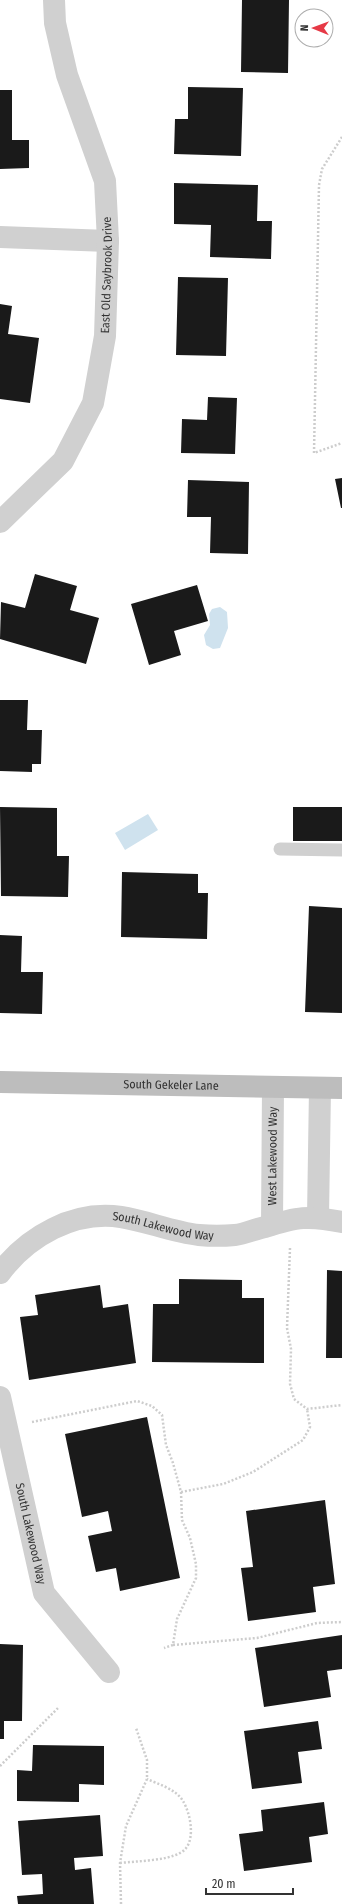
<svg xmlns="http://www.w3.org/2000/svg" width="342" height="1904" font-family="'Fira Sans Condensed',sans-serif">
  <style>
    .water { fill: #cfe2ee }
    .building { fill: #1a1a1a }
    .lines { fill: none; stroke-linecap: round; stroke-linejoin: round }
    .path { stroke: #cdcdcd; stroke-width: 2.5; stroke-dasharray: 2 2; stroke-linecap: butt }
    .lane { stroke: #d0d0d0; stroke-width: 13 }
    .street { stroke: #d0d0d0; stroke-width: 22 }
    .secondary { stroke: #bdbdbd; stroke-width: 22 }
    .labels { text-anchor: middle; stroke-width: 4; stroke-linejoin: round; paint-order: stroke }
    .street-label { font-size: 12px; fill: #333; stroke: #fff }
  </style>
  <rect width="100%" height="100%" fill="#fff"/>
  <!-- water -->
  <path class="water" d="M220 607 227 612 228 628 220 648 213 649 206 645 204 635 210 625 209 614 212 609Z
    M148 814 158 830 125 850 115 833Z"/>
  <!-- building -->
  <path class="building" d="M242 0H289L288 73 241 72Z
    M188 87 243 88 241 156 174 154 175 119H188Z
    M0 90H12V140H29V168L0 169Z
    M174 183 258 185 257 221H272L271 259 210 257 211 225 174 224Z
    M178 277 228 278 226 356 176 355Z
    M0 304 12 306 8 334 39 338 30 403 0 399Z
    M208 397 237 398 235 454 181 453 182 419 207 420Z
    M342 478V508H341L335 479Z
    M188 480 249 482 248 554 210 553 211 517H187Z
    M35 574 77 586 70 610 99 618 86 664 0 639 1 602 25 608Z
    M197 585 208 621 174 631 181 655 149 665 131 604Z
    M0 700H28L27 730H42L41 764H32V772L0 771Z
    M0 807 57 808V856H69L68 897 1 896Z
    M293 807H342V841H293Z
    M122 872 198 874V893H208L207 939 121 937Z
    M309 906 342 908V1013L305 1012Z
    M0 935 22 936 21 972H43L42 1014 0 1013Z
    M327 1270 342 1271V1358H326Z
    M179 1279 242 1280V1298H264V1363L152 1362 153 1304H179Z
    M100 1285 103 1308 128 1304 136 1363 29 1380 20 1317 38 1315 35 1295Z
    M147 1417 180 1578 120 1591 116 1568 96 1572 88 1536 112 1531 108 1511 82 1517 65 1434Z
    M325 1500 335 1584 313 1587 316 1612 248 1621 241 1568 253 1567 246 1511Z
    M342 1635V1669L327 1671 331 1697 264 1707 255 1648Z
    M0 1644 23 1645 22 1721H4V1739H0Z
    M318 1721 322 1749 298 1752 302 1783 252 1789 244 1731Z
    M33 1745 104 1746V1785L79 1784V1802L17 1801V1770L32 1771Z
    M324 1802 328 1834 309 1837 312 1862 244 1871 239 1834 263 1831 261 1810Z
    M100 1815 103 1856 74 1858 75 1870 91 1868 94 1904H18L17 1896 43 1894 42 1874 22 1875 18 1821Z"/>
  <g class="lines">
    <!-- path -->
    <path class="path" d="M342 137 322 169 319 185 314 453 342 443
      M290 1248 287 1328 291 1349 290 1384 294 1399 307 1409 342 1405
      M32 1422 137 1401 152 1406 162 1415 166 1445 173 1463 181 1492 182 1520 190 1538 196 1564V1578L177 1619 173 1645 164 1648
      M181 1492 223 1484 253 1472 303 1440 310 1427 307 1409
      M173 1645 257 1638 317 1623 342 1622
      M0 1766 58 1708
      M120 1863C137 1861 165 1861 180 1853 197 1845 191 1814 183 1801 176 1789 158 1784 147 1779
      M121 1904 120 1863 126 1826 147 1779V1760L136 1728"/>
    <!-- lane -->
    <path class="lane" d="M280 849 342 850"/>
    <!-- street -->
    <g class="street">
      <path d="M0 237 108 241"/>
      <path id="s1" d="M0 522 63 461 93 403 105 336 108 241 105 181 67 75 55 23 54 0"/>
      <path d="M318 1217 320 1088"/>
      <path id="s2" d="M272 1224 273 1087"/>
      <path id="s3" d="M0 1273C28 1236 74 1210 121 1217 147 1221 172 1232 199 1235 210 1236 224 1236 235 1235 245 1234 255 1229 265 1227 297 1217 308 1215 342 1222"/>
      <path id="s4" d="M0 1397 44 1593 109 1672"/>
    </g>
    <!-- secondary -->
    <path class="secondary" id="s5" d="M0 1082 342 1088"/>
  </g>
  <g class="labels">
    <!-- street labels -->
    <g class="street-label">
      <text dy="4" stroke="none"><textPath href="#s1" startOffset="282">East Old Saybrook Drive</textPath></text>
      <text dy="4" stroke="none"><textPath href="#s5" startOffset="171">South Gekeler Lane</textPath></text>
      <text dy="4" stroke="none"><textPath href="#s2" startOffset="68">West Lakewood Way</textPath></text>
      <text dy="4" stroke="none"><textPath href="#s3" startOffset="183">South Lakewood Way</textPath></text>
      <text dy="4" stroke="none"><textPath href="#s4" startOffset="140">South Lakewood Way</textPath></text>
    </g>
  </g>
  <!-- north arrow -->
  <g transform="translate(314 28) rotate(271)"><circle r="19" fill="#ffffff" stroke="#adadad"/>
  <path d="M0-3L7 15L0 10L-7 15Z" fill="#e63946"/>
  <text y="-6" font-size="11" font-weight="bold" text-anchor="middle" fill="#333333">N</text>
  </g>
  <!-- scale -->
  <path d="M206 1888v6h87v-6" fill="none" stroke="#333333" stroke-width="2"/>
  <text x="212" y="1888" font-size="12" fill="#333333" stroke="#ffffff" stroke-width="3" paint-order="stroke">20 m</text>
</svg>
